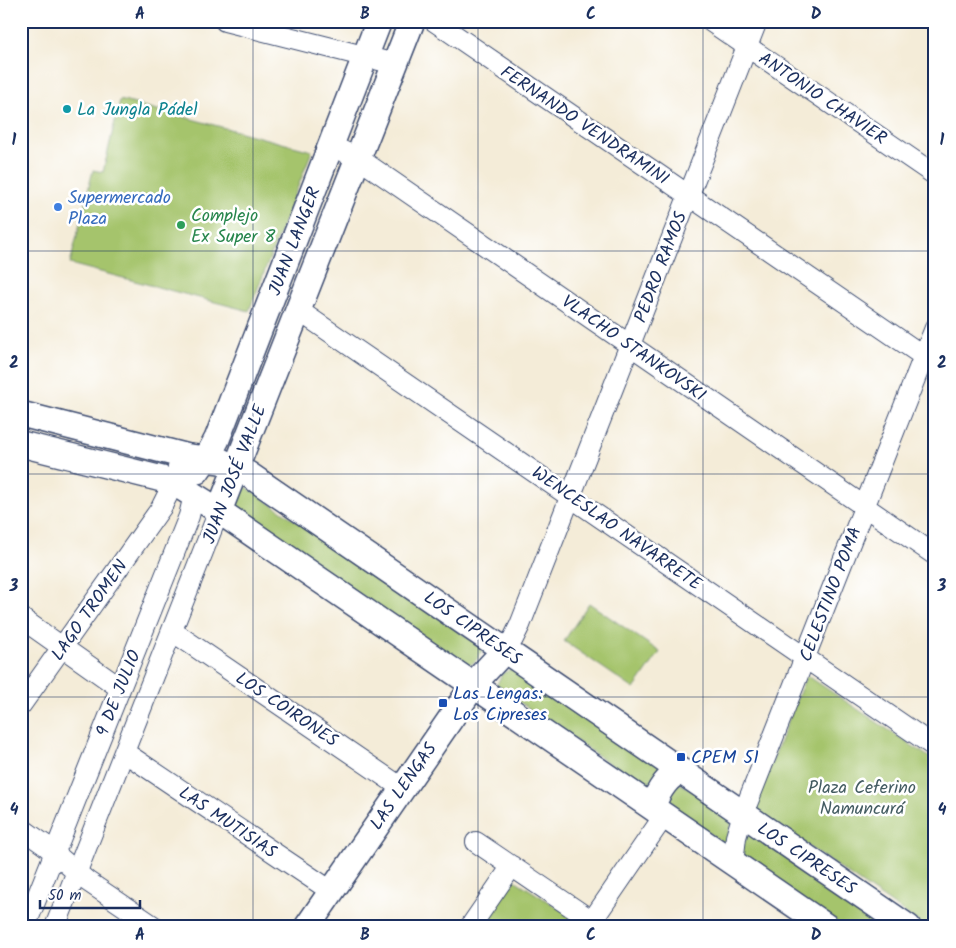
<svg xmlns="http://www.w3.org/2000/svg" width="956" height="948" font-family="Kalam,sans-serif">
  <style>
    .green { fill: #a5c46c; stroke: #607a65 }
    .lines { fill: none; stroke-linecap: round; stroke-linejoin: round }
    .minor-casing { stroke: #3c4b70; stroke-width: 22 }
    .major-casing { stroke: #3c4b70; stroke-width: 28 }
    .minor { stroke: #fff; stroke-width: 20 }
    .major { stroke: #fff; stroke-width: 25 }
    .grid { fill: none; stroke: #1b2f5e; stroke-width: 1; stroke-opacity: 0.55 }
    .culture-dot { fill: #0f9aa8; stroke: #fff; stroke-width: 2 }
    .shop-dot { fill: #3f7fe0; stroke: #fff; stroke-width: 2 }
    .leisure-dot { fill: #2e9e5b; stroke: #fff; stroke-width: 2 }
    .transit-dot { fill: #1a4fb4; stroke: #fff; stroke-width: 2 }
    .labels { text-anchor: middle; stroke-width: 5; stroke-linejoin: round; paint-order: stroke }
    .street-label { font-size: 18px; fill: #1b2f5e; stroke: #fff }
    .culture-label { font-size: 18px; fill: #0d838f; stroke: #fff; text-anchor: start }
    .shop-label { font-size: 18px; fill: #366cbe; stroke: #fff; text-anchor: start }
    .leisure-label { font-size: 18px; fill: #27864d; stroke: #fff; text-anchor: start }
    .transit-label { font-size: 18px; fill: #164399; stroke: #fff; text-anchor: start }
    .park-label { font-size: 18px; fill: #445c62; stroke: #fff }
    .neatline { fill: none; stroke: #1b2f5e; stroke-width: 2 }
    .grid-label { font-size: 16px; text-anchor: middle; font-weight: bold; fill: #1b2f5e }
  </style>
  <rect width="100%" height="100%" fill="#fff"/>
  <filter id="ink" filterUnits="userSpaceOnUse"><feTurbulence type="fractalNoise" baseFrequency=".02" numOctaves="2"/><feDisplacementMap in="SourceGraphic" scale="10" xChannelSelector="R" yChannelSelector="G"/><feConvolveMatrix kernelMatrix="1 2 1 2 8 2 1 2 1" color-interpolation-filters="sRGB"/></filter>
  <filter id="wash" filterUnits="userSpaceOnUse"><feTurbulence type="fractalNoise" baseFrequency=".0096" numOctaves="4" result="noise"/><feDisplacementMap in="SourceGraphic" scale="20" xChannelSelector="R" yChannelSelector="G"/><feGaussianBlur stdDeviation="1.12" result="paint"/><feColorMatrix in="noise" values="0 0 0 0 0 0 0 0 0 0 0 0 0 0 0 0 0 1.4 0 .05"/><feComposite in="paint" operator="in"/></filter>
  <g filter="url(#wash)">
    <rect width="100%" height="100%" fill="#f4ecd8"/>
    <!-- green -->
    <path class="green" d="M120 100 312 151 249 311 70 264 93 170 103 172Z
      M239 482 482 647C481 658 473 666 462 667L230 503Z
      M589 603 660 652 634 689 564 641Z
      M513 668 670 771 652 793 496 686 502 674Z
      M806 676 811 678 935 761V927H925L758 812 754 807Z
      M676 781 734 815 726 841 721 842 663 800Z
      M752 832 897 927H840L745 861 740 855 747 834Z
      M513 879 588 927H477Z"/>
  </g>
  <g filter="url(#ink)">
    <g class="lines">
      <defs>
        <path id="minor" d="M225 21 395 64
          M434 21 935 364
          M710 21 935 175
          M331 146 358 158 935 555
          M298 310 935 747
          M21 618 120 688
          M172 631 402 788
          M505 650 513 639 520 625 757 21
          M21 705 161 508 173 484 182 455
          M124 752 331 891
          M21 828 45 845 87 881 155 927
          M476 842 601 927
          M733 863 736 837 743 814 935 328
          M592 921 664 816
          M25 927 189 516 194 495
          M55 927 219 511
          M470 927 512 866"/>
        <path id="major" d="M21 414 189 457 221 461 248 474 908 927
          M21 444 162 479 179 486 219 511 827 927
          M197 471 209 454 217 439 379 21
          M219 511 412 21
          M657 811 654 804C657 793 670 771 683 772
          M307 927 478 679 505 650"/>
      </defs>
      <!-- minor casing -->
      <use href="#minor" class="minor-casing"/>
      <!-- major casing -->
      <use href="#major" class="major-casing"/>
      <!-- minor -->
      <use href="#minor" class="minor"/>
      <!-- major -->
      <use href="#major" class="major"/>
    </g>
  </g>
  <!-- grid -->
  <path class="grid" d="M253 21V927M478 21V927M703 21V927M21 251H935M21 474H935M21 697H935"/>
  <!-- markers -->
  <circle class="culture-dot" cx="67" cy="109" r="5"/>
  <circle class="shop-dot" cx="58" cy="207" r="5"/>
  <circle class="leisure-dot" cx="181" cy="225" r="5"/>
  <g class="transit-dot">
    <rect x="438" y="698" width="10" height="10" rx="2.5"/>
    <rect x="676" y="752" width="10" height="10" rx="2.5"/>
  </g>
  <g class="labels">
    <!-- street labels -->
    <g class="street-label">
      <text transform="translate(823 98) rotate(34)" y="6">ANTONIO CHAVIER</text>
      <text transform="translate(585 125) rotate(34)" y="6">FERNANDO VENDRAMINI</text>
      <text transform="translate(294 241) rotate(-69)" y="6">JUAN LANGER</text>
      <text transform="translate(660 267) rotate(-69)" y="6">PEDRO RAMOS</text>
      <text transform="translate(634 348) rotate(35)" y="6">VLACHO STANKOVSKI</text>
      <text transform="translate(234 474) rotate(-69)" y="6">JUAN JOSÉ VALLE</text>
      <text transform="translate(617 528) rotate(35)" y="6">WENCESLAO NAVARRETE</text>
      <text transform="translate(830 594) rotate(-69)" y="6">CELESTINO POMA</text>
      <text transform="translate(89 610) rotate(-55)" y="6">LAGO TROMEN</text>
      <text transform="translate(473 628) rotate(35)" y="6">LOS CIPRESES</text>
      <text transform="translate(118 693) rotate(-68)" y="6">9 DE JULIO</text>
      <text transform="translate(287 709) rotate(34)" y="6">LOS COIRONES</text>
      <text transform="translate(403 786) rotate(-55)" y="6">LAS LENGAS</text>
      <text transform="translate(228 822) rotate(34)" y="6">LAS MUTISIAS</text>
      <text transform="translate(807 858) rotate(34)" y="6">LOS CIPRESES</text>
    </g>
    <!-- culture labels -->
    <g class="culture-label">
      <text x="77" y="115">La Jungla Pádel</text>
    </g>
    <!-- shop labels -->
    <g class="shop-label">
      <text x="68" y="203">Supermercado<tspan x="68" dy="21">Plaza</tspan></text>
    </g>
    <!-- leisure labels -->
    <g class="leisure-label">
      <text x="191" y="221">Complejo<tspan x="191" dy="21">Ex Super 8</tspan></text>
    </g>
    <!-- transit labels -->
    <g class="transit-label">
      <text x="453" y="699">Las Lengas:<tspan x="453" dy="21">Los Cipreses</tspan></text>
      <text x="691" y="763">CPEM 51</text>
    </g>
    <!-- park labels -->
    <g class="park-label">
      <text x="862" y="793">Plaza Ceferino<tspan x="862" dy="21">Namuncurá</tspan></text>
    </g>
  </g>
  <!-- margin -->
  <rect width="956" height="948" fill="none" stroke="#fff" stroke-width="55"/>
  <!-- scale -->
  <path d="M40 900v8h100v-8" fill="none" stroke="#1b2f5e" stroke-width="2.5"/>
  <text x="48" y="900" font-size="15" fill="#1b2f5e" stroke="#ffffff" stroke-width="4" paint-order="stroke">50 m</text>
  <rect x="28" y="28" width="900" height="892" class="neatline"/>
  <g class="grid-label">
    <text x="140" y="19">A</text>
    <text x="365" y="19">B</text>
    <text x="591" y="19">C</text>
    <text x="816" y="19">D</text>
    <text x="14" y="145">1</text>
    <text x="942" y="145">1</text>
    <text x="14" y="368">2</text>
    <text x="942" y="368">2</text>
    <text x="14" y="591">3</text>
    <text x="942" y="591">3</text>
    <text x="14" y="815">4</text>
    <text x="942" y="815">4</text>
    <text x="140" y="940">A</text>
    <text x="365" y="940">B</text>
    <text x="591" y="940">C</text>
    <text x="816" y="940">D</text>
  </g>
</svg>
